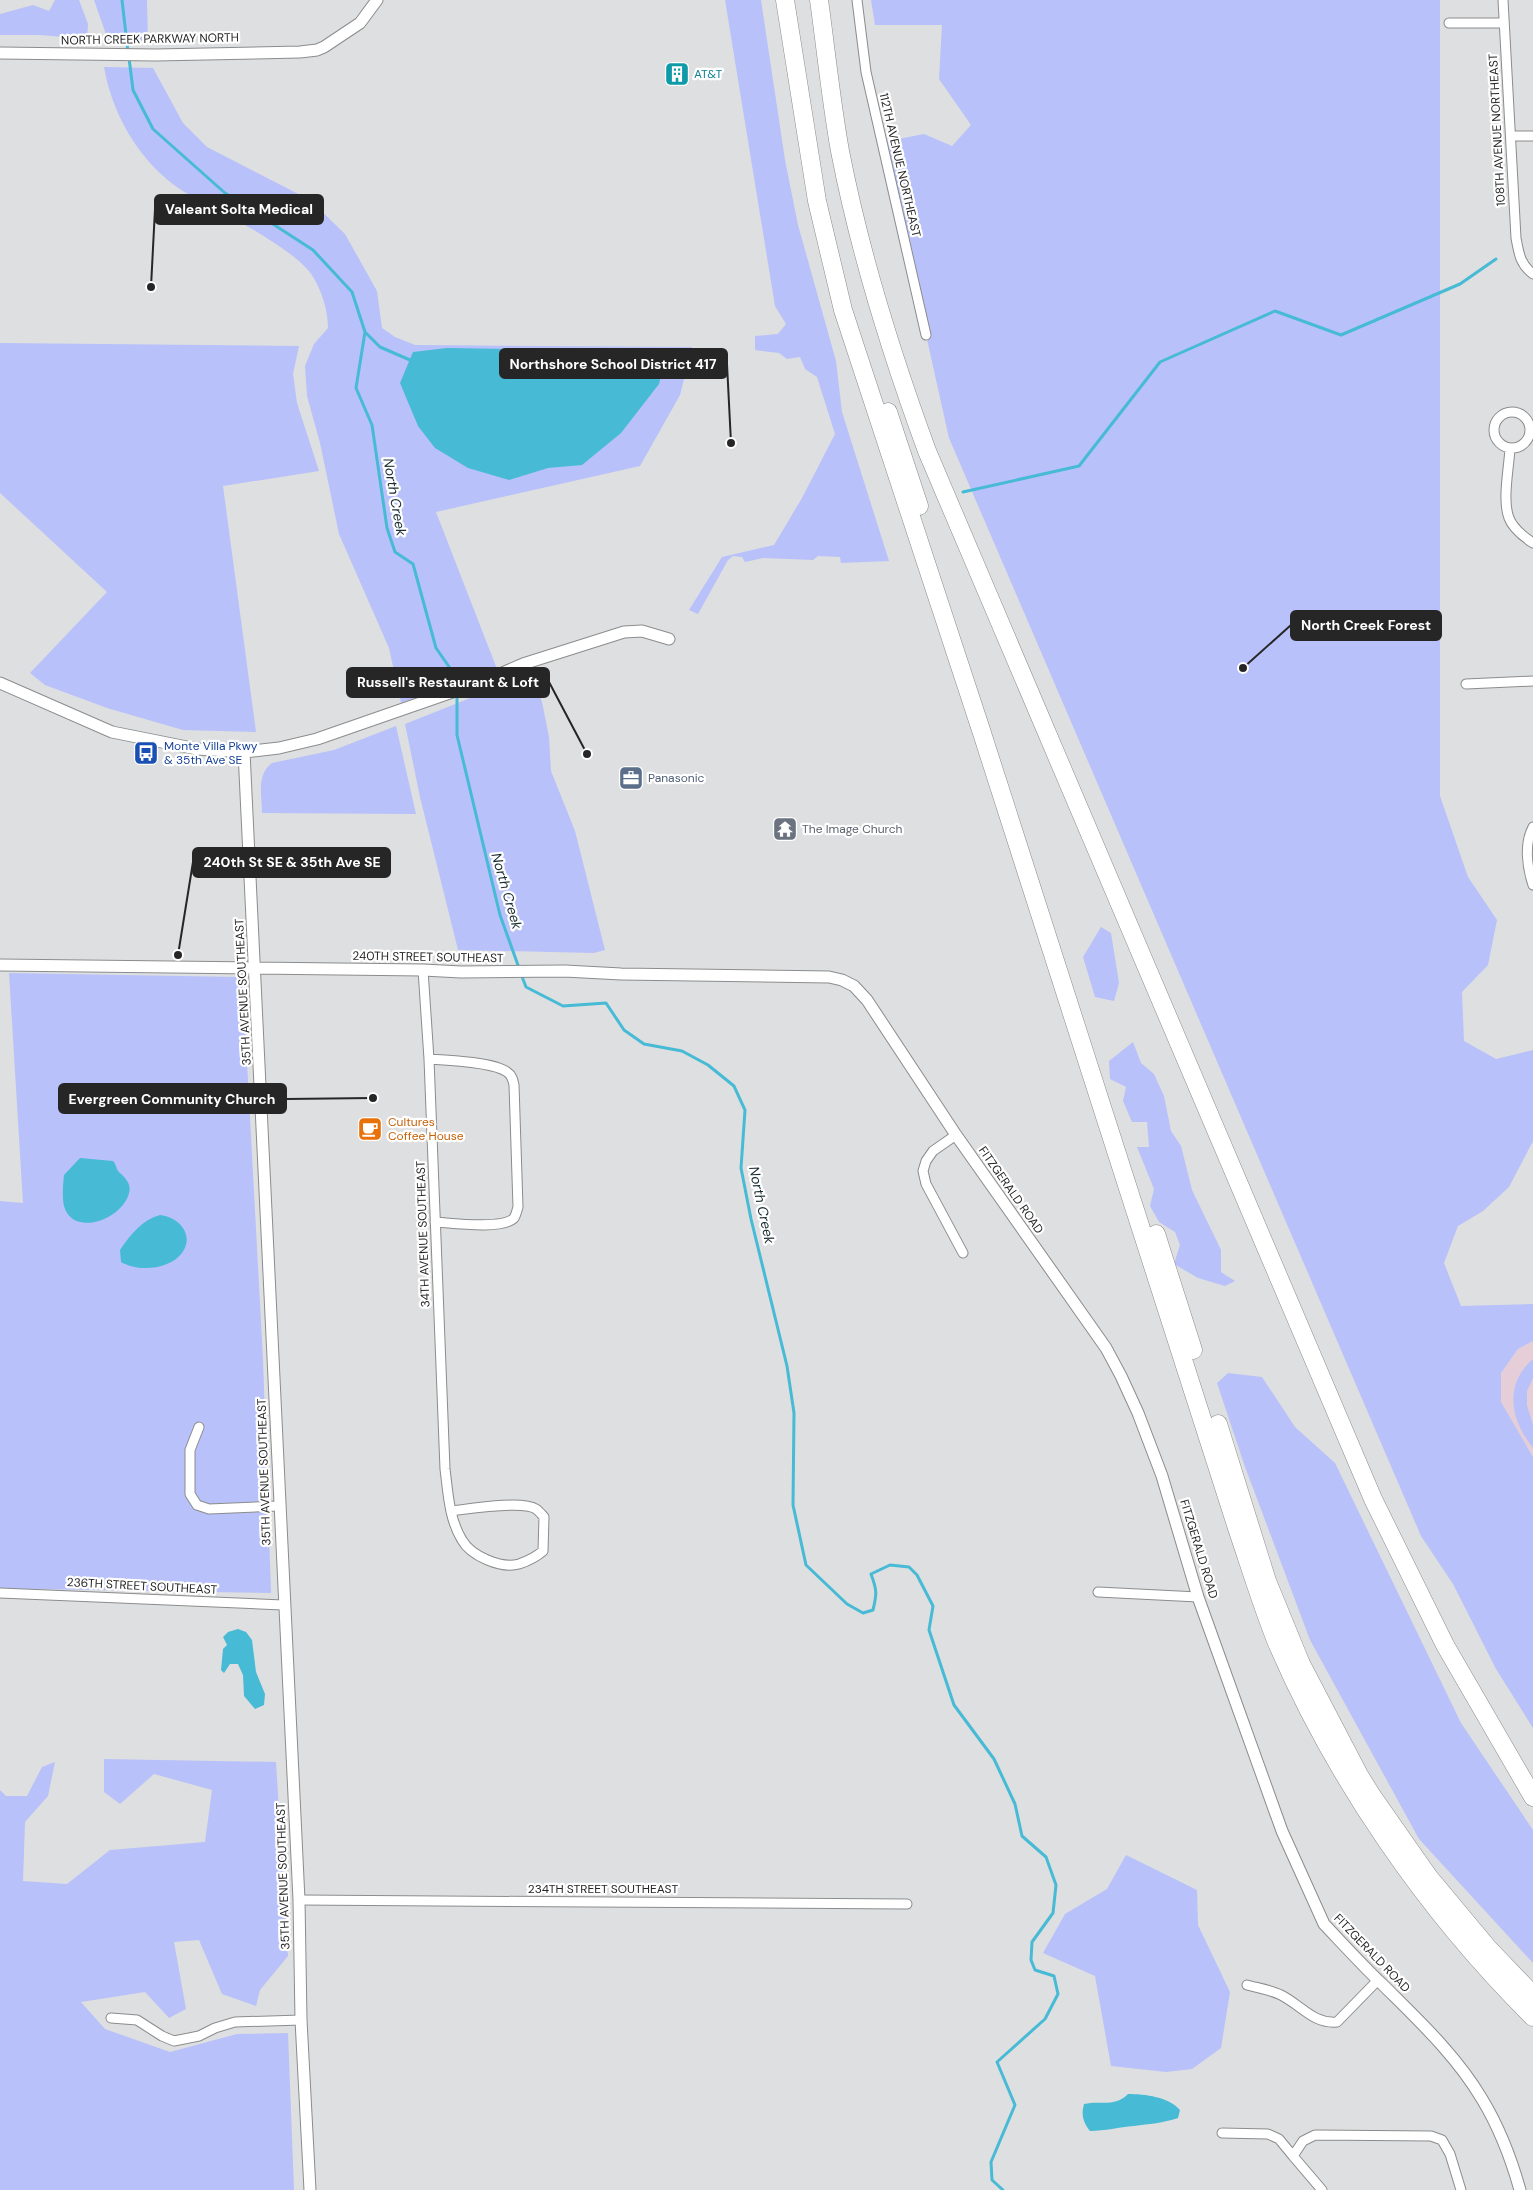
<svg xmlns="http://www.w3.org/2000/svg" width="1533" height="2190" font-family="'DM Sans',sans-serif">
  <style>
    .education { fill: #e6ced8 }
    .green { fill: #b8c1fa }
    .water { fill: #47bad5 }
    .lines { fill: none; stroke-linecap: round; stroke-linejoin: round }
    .stream { stroke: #47bad5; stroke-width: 3 }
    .minor-casing { stroke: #8b8c8d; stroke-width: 11 }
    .tertiary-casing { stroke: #8b8c8d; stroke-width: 13 }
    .motorway-casing { stroke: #8b8c8d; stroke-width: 19 }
    .minor { stroke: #fff; stroke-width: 9 }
    .tertiary { stroke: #fff; stroke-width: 11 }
    .motorway { stroke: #fff; stroke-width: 18 }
    .labels { text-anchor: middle; stroke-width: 4.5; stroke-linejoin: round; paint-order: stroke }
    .street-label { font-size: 12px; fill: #262626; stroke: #fff }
    .culture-label { font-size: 12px; fill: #0d838f; stroke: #fff; text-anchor: start }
    .transit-label { font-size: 12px; fill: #164399; stroke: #fff; text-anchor: start }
    .service-label { font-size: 12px; fill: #4e5e75; stroke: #fff; text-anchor: start }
    .worship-label { font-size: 12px; fill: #5b616d; stroke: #fff; text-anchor: start }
    .food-label { font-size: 12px; fill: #c56008; stroke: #fff; text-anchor: start }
    .water-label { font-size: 14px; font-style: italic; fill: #1a2e33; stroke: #fff }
    .leader { fill: none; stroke: #262626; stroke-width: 2 }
    .callout-dot { fill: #262626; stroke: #fff; stroke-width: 2 }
    .callout { fill: #262626; stroke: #262626; stroke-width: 2 }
    .callout-label { font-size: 14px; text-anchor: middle; font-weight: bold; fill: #fff }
  </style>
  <rect width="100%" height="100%" fill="#dedfe0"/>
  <!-- education -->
  <path class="education" d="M1533 1341V1457L1501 1403V1373L1518 1349Z"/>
  <!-- green -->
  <path class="green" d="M55 0H79L88 24 87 39 40 35H0V14L33 5 49 11Z
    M94 0H147L148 41 108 40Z
    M725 0H761L785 160 798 225 836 361 842 412 889 561 841 563 840 557 818 556 813 560 763 558 745 562 742 557 733 556 728 560 698 614 689 610 722 557 774 545 802 498 835 434 817 377 805 369 800 357 787 359 779 353 755 350V336L778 334 786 324 775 306Z
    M871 0H1440V796L1468 877 1497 920 1488 965 1462 992 1464 1041 1496 1059 1533 1050V1141L1509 1187 1483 1211 1458 1226 1444 1263 1461 1306 1533 1304V1341L1518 1349 1501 1373V1402L1533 1457V1728L1496 1669 1453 1584 1421 1536 949 438 883 142 924 134 952 146 971 125 939 79 942 25H875Z
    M104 67 153 68 183 123 207 147 310 200 345 234 377 291 382 328 395 337 415 345 692 347 680 395 640 466 436 512 497 669 401 703 389 648 339 534 320 443 307 396 305 366 314 344 328 328C328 311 322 291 313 277 300 253 233 218 207 204 197 198 184 193 174 185 137 157 112 113 104 67Z
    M0 343 299 346 293 374 297 403 319 471 223 486 256 732 183 730 107 708 45 685 30 673 107 592 0 493Z
    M535 680 542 702 549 737 551 771 575 831 605 950 594 953 458 950 420 797 405 724 503 685Z
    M396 726 416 814 262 813C262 795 256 775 272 763L334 750Z
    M1101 927 1111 933 1119 983 1114 1001 1095 997 1083 957Z
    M9 973 238 977 243 988 263 1359 271 1593 33 1589V1594L0 1593V1201L23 1203Z
    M1133 1042 1141 1063 1154 1074 1164 1096 1171 1131 1181 1146 1192 1190 1221 1250V1272L1235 1281 1225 1286 1198 1278 1174 1264 1180 1245 1175 1232 1159 1222 1150 1206 1154 1189 1137 1147H1149L1147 1122H1132L1123 1101 1126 1087 1110 1079 1109 1061Z
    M1533 1359V1378L1527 1391V1405L1533 1425V1448C1511 1421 1503 1385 1533 1359Z
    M1228 1373 1262 1377 1295 1427 1335 1463 1461 1723 1533 1830V1963L1419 1839 1310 1640 1244 1464 1217 1383Z
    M104 1759 276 1762 288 1956 260 1990 256 2006 222 1994 199 1940 174 1942 186 2009 169 2018 145 1992 81 2002 105 2029 170 2052 237 2034 288 2033 294 2190H0V1790L6 1796H27L42 1767 55 1762 48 1796 25 1822 23 1881 67 1884 110 1850 205 1842 212 1790 154 1774 120 1804 104 1792Z
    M1126 1855 1197 1890 1198 1925 1230 1992 1221 2048 1192 2069 1166 2072 1111 2066 1095 1976 1043 1953 1065 1914 1107 1889Z"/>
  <!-- water -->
  <path class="water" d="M447 348 652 351 664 364 659 384 621 433 582 465 548 468 509 480 468 468 435 448 418 426 400 383 413 352Z
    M80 1158 113 1161C116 1164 116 1168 118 1171 124 1177 132 1183 129 1193 123 1219 73 1238 64 1206 62 1197 63 1185 64 1175Z
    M160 1215C179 1217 195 1235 182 1253 169 1270 138 1272 121 1262L120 1250C131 1234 142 1220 160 1215Z
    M238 1629 246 1632 252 1640 256 1672 265 1694 264 1705 255 1709 244 1696 243 1675 238 1664H230L224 1673 221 1670 223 1649 227 1645 223 1637 228 1632Z
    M1128 2094C1145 2094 1169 2097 1180 2110L1178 2118C1163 2123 1149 2124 1134 2126 1119 2127 1105 2131 1090 2131 1083 2122 1081 2115 1084 2104 1101 2100 1114 2108 1128 2094Z"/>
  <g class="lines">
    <!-- stream -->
    <path class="stream" d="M122 0 128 52
      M129 58 133 90 153 129 225 193 313 250 352 292 365 332 356 388 372 425 387 528 395 552 413 564 436 648 452 671 457 697V735L500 915 519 968
      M365 332 380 347 410 360
      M963 492 1079 466 1160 362 1275 311 1341 335 1460 284 1496 259
      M521 974 526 987 563 1006 606 1003 624 1030 644 1044 682 1051 708 1065 734 1086 745 1110 741 1168 751 1219 787 1366 794 1413 793 1505 806 1565 847 1604 863 1613 873 1610C877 1594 877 1590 871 1574L890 1565 909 1567 917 1575 933 1606 929 1630 954 1705 994 1759 1015 1804 1022 1836 1046 1857 1056 1885 1053 1913 1032 1942 1031 1960 1035 1970 1054 1976 1058 1994 1045 2019 997 2062 1015 2105 991 2162 992 2180 1003 2190"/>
    <defs>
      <path id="minor" d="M857 0 866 72 926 335
        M1503 0 1516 238C1519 254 1520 264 1533 274
        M1449 23H1503
        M1511 136H1533
        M1494 430a18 18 0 1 1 36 0a18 18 0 1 1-36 0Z
        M1510 448C1509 468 1502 500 1509 518 1513 529 1524 537 1533 543
        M1466 684 1533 681
        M1533 827C1524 844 1527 867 1533 885
        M423 970 429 1059 445 1469C448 1492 449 1519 462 1540 471 1556 501 1569 519 1564 528 1561 536 1557 543 1551L544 1517C542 1515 539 1511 536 1509 522 1500 469 1509 451 1511
        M429 1059C446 1060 494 1062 507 1072 512 1075 513 1080 514 1085L518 1207C517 1210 516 1215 514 1218 503 1230 452 1223 435 1222
        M956 1135 933 1151 926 1161 923 1171 926 1184 963 1253
        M199 1427 190 1450V1494L197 1505 209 1509 279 1506
        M1098 1592 1198 1597
        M0 1593 283 1605
        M299 1900 907 1904
        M1247 1985C1258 1988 1271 1990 1281 1995 1301 2005 1313 2024 1337 2022L1378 1980
        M111 2018 137 2020 162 2036 174 2041 199 2036 215 2028 235 2022 301 2020
        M1222 2133 1268 2134 1279 2139 1293 2156 1303 2141 1315 2135 1431 2136 1442 2140 1450 2154 1461 2190
        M1293 2156 1322 2190"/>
      <path id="tertiary" d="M0 53 156 55 300 52 317 50 324 47 360 23 377 0
        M0 683 112 732 197 749 244 752 279 748 317 739 484 681 523 664 624 632 642 631 669 639
        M244 752 299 1900 301 2020 310 2190
        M0 965 423 970 461 972 565 971 621 974 829 977 842 980 854 986 867 1000 956 1135 1106 1348 1121 1376 1138 1413 1162 1476 1198 1597 1282 1831 1324 1924C1343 1944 1362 1965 1382 1984 1418 2020 1456 2055 1482 2099 1499 2127 1511 2158 1520 2190"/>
      <path id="motorway" d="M785 0 817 201 843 310 981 730 1237 1528C1250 1566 1262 1606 1277 1643 1336 1780 1427 1912 1533 2017
        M819 0C826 50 831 101 840 151 860 254 891 353 927 451L1373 1499 1445 1645 1533 1797
        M888 412 919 506
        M1156 1234 1193 1350
        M1218 1424 1267 1581 1301 1664 1359 1775 1372 1796 1428 1876 1488 1948 1533 1995"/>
    </defs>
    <!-- minor casing -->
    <use href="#minor" class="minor-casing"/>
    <!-- tertiary casing -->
    <use href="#tertiary" class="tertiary-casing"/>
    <!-- motorway casing -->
    <use href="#motorway" class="motorway-casing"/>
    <!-- minor -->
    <use href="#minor" class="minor"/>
    <!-- tertiary -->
    <use href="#tertiary" class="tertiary"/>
    <!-- motorway -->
    <use href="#motorway" class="motorway"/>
  </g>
  <!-- icons -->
  <defs>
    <symbol id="building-square" viewBox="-11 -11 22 22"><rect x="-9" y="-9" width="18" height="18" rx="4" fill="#0f9aa8" stroke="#fff"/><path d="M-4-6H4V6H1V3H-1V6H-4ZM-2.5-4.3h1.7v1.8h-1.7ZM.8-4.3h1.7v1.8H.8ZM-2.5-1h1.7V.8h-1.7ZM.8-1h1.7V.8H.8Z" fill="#fff"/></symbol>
    <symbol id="bus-square" viewBox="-11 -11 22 22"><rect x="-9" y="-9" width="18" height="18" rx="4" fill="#1a4fb4" stroke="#fff"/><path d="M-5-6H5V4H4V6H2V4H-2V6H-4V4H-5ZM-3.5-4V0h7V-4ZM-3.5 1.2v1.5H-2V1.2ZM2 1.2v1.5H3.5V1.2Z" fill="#fff"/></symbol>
    <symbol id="office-square" viewBox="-11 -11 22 22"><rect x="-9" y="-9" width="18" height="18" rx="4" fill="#5c6f8a" stroke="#fff"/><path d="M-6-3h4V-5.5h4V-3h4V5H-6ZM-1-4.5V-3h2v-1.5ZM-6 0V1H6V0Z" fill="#fff"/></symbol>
    <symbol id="temple-square" viewBox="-11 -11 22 22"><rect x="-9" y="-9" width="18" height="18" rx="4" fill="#6b7280" stroke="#fff"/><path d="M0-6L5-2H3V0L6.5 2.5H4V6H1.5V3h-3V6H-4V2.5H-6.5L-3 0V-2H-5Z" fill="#fff"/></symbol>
    <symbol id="cafe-square" viewBox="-11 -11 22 22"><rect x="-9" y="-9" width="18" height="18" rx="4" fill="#e8710a" stroke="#fff"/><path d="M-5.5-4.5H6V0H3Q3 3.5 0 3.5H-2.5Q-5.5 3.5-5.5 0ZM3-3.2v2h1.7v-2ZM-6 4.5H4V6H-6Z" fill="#fff"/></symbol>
  </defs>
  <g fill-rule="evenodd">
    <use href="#building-square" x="663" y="60" width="28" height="28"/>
    <use href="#bus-square" x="132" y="739" width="28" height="28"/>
    <use href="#office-square" x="617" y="764" width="28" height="28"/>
    <use href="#temple-square" x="771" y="815" width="28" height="28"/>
    <use href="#cafe-square" x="356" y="1115" width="28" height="28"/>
  </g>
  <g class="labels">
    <!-- street labels -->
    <g class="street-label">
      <text transform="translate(150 39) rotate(-1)" y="4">NORTH CREEK PARKWAY NORTH</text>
      <text transform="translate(1497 130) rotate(-93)" y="4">108TH AVENUE NORTHEAST</text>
      <text transform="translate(900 165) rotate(77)" y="4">112TH AVENUE NORTHEAST</text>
      <text transform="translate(428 957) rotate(1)" y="4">240TH STREET SOUTHEAST</text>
      <text transform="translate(243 992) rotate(-93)" y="4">35TH AVENUE SOUTHEAST</text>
      <text transform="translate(1011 1190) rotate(55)" y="4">FITZGERALD ROAD</text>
      <text transform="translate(423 1234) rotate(-92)" y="4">34TH AVENUE SOUTHEAST</text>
      <text transform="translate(264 1472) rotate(-92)" y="4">35TH AVENUE SOUTHEAST</text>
      <text transform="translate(1199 1549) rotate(73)" y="4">FITZGERALD ROAD</text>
      <text transform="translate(142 1586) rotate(3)" y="4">236TH STREET SOUTHEAST</text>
      <text transform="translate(283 1876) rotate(-92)" y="4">35TH AVENUE SOUTHEAST</text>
      <text x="603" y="1893">234TH STREET SOUTHEAST</text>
      <text transform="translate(1372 1953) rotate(46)" y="4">FITZGERALD ROAD</text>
    </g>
    <!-- culture labels -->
    <g class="culture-label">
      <text x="694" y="78">AT&amp;T</text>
    </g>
    <!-- transit labels -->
    <g class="transit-label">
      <text x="164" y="750">Monte Villa Pkwy<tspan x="164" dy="14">&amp; 35th Ave SE</tspan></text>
    </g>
    <!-- service labels -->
    <g class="service-label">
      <text x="648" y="782">Panasonic</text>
    </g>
    <!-- worship labels -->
    <g class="worship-label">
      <text x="802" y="833">The Image Church</text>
    </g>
    <!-- food labels -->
    <g class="food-label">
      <text x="388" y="1126">Cultures<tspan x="388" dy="14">Coffee House</tspan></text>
    </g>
    <!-- water labels -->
    <g class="water-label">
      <text transform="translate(395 497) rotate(80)" y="5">North Creek</text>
      <text transform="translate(507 891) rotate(74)" y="5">North Creek</text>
      <text transform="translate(762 1205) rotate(78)" y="5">North Creek</text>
    </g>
  </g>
  <!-- callouts -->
  <path class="leader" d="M151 287L155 209M731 443L727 364M1243 668L1291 625M587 754L549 682M178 955L193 862M373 1098L286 1099"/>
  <g class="callout-dot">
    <circle cx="151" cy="287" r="5"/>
    <circle cx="731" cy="443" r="5"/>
    <circle cx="1243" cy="668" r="5"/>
    <circle cx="587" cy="754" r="5"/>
    <circle cx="178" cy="955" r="5"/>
    <circle cx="373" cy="1098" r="5"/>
  </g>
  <g class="callout">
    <rect x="155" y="195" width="168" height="29" rx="5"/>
    <rect x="500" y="349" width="227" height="29" rx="5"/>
    <rect x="1291" y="611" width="150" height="29" rx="5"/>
    <rect x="347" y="668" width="202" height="29" rx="5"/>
    <rect x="193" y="848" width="197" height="29" rx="5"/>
    <rect x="59" y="1084" width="227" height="29" rx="5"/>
  </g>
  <g class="callout-label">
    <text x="239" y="214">Valeant Solta Medical</text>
    <text x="613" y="369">Northshore School District 417</text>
    <text x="1366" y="630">North Creek Forest</text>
    <text x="448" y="687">Russell's Restaurant &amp; Loft</text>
    <text x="292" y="867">240th St SE &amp; 35th Ave SE</text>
    <text x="172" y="1104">Evergreen Community Church</text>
  </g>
</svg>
